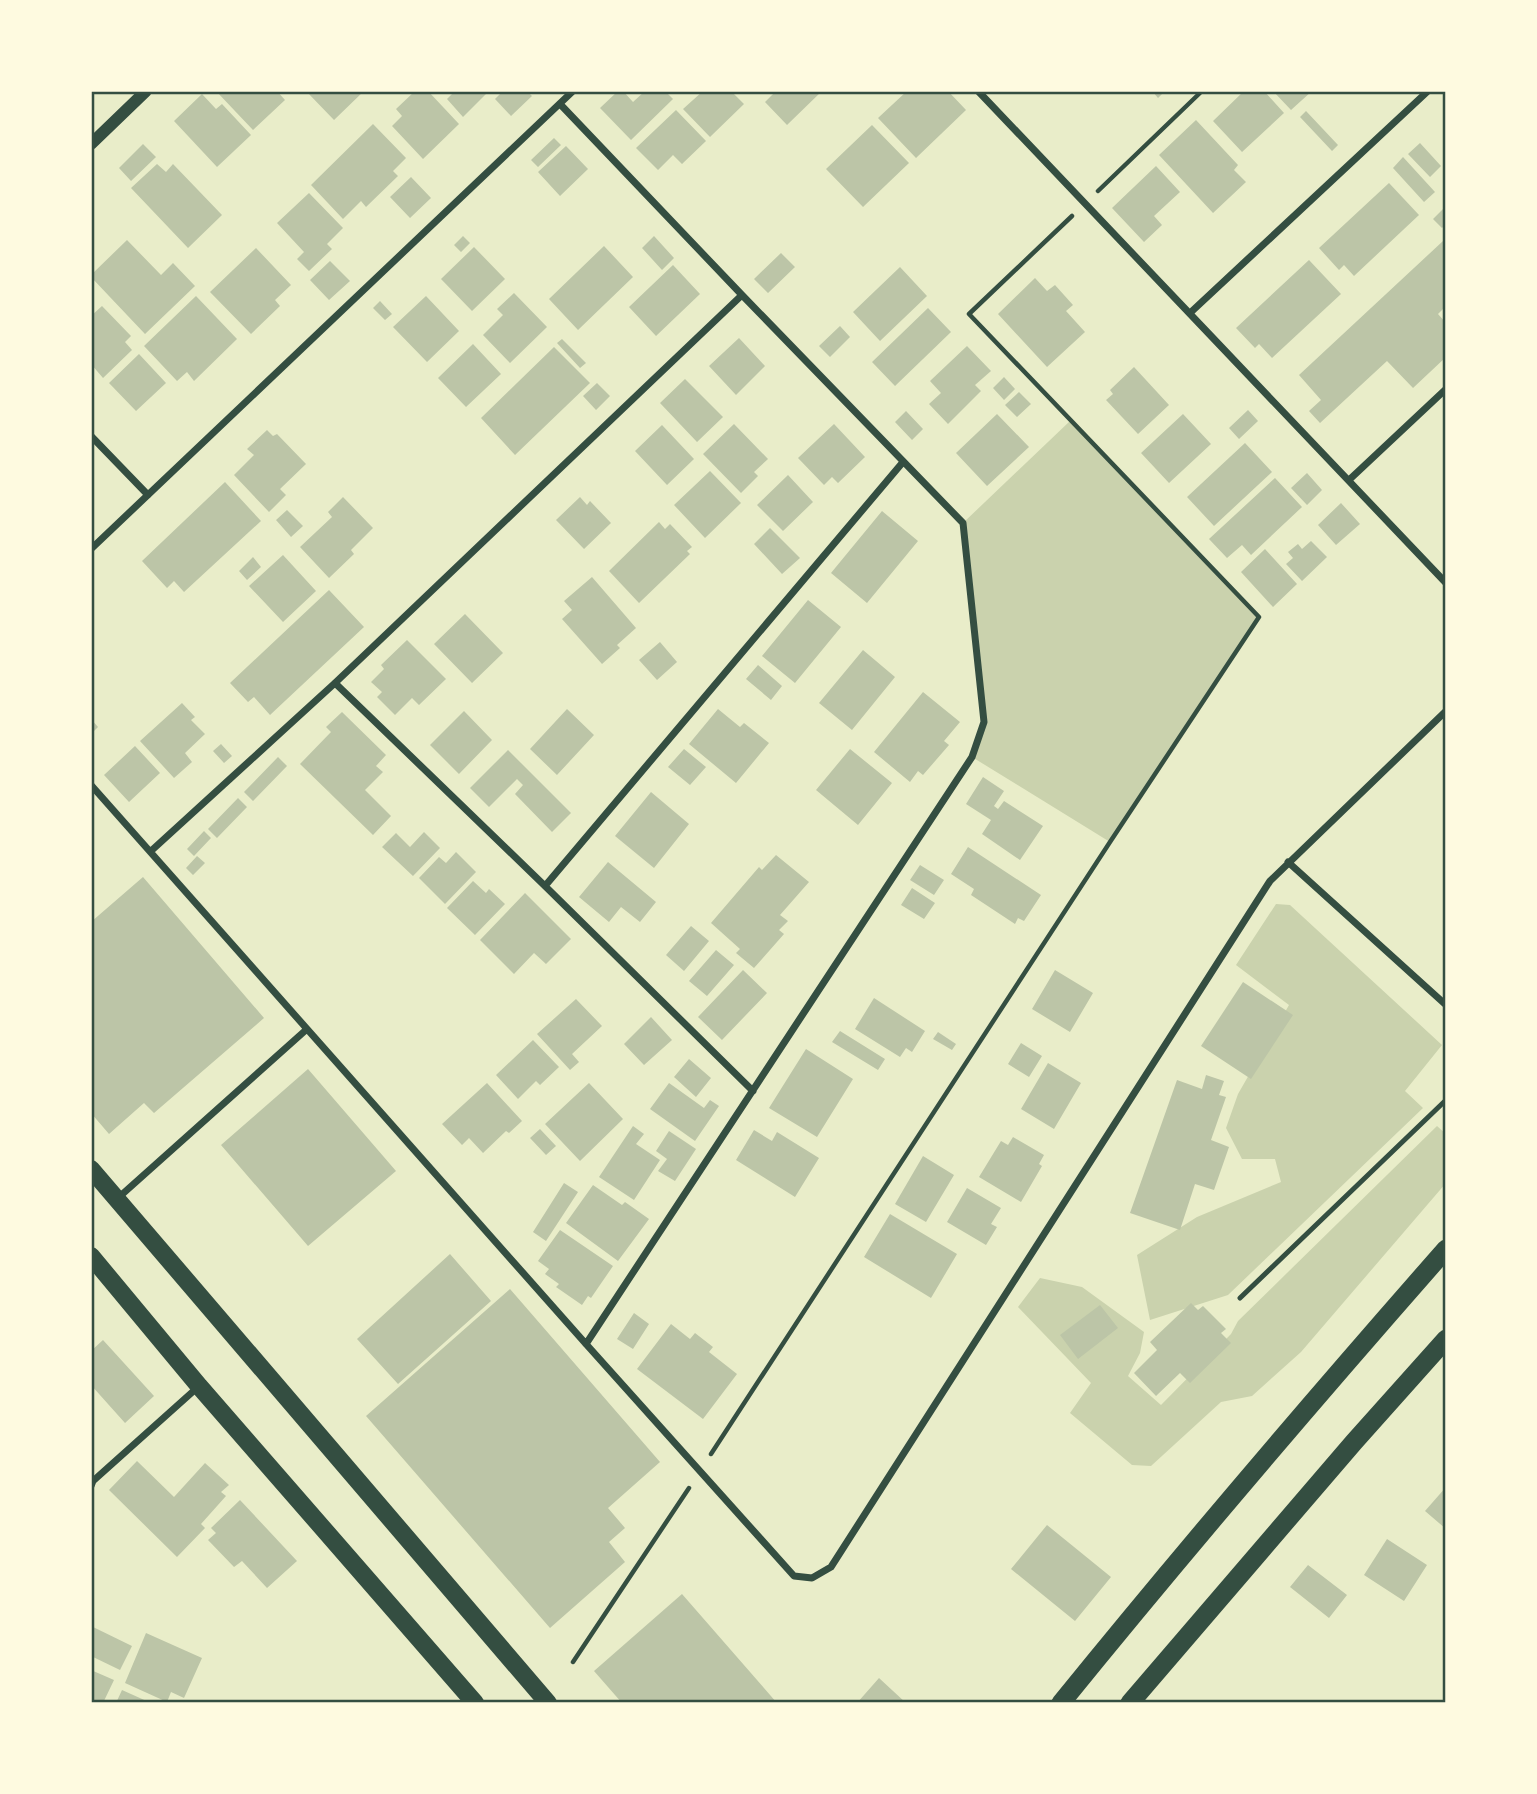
<svg xmlns="http://www.w3.org/2000/svg" width="1537" height="1794" font-family="Raleway,sans-serif">
  <style>
    .green { fill: #cad2ad }
    .building { fill: #bcc5a7 }
    .lines { fill: none; stroke-linecap: round; stroke-linejoin: round }
    .path { stroke: #344e41; stroke-width: 4.5 }
    .service { stroke: #344e41; stroke-width: 5 }
    .minor { stroke: #344e41; stroke-width: 7 }
    .tertiary { stroke: #344e41; stroke-width: 12 }
    .primary { stroke: #344e41; stroke-width: 18 }
    .trunk { stroke: #344e41; stroke-width: 19 }
    .neatline { fill: none; stroke: #344e41; stroke-width: 2.5 }
  </style>
  <rect width="100%" height="100%" fill="#e9edc9"/>
  <!-- green -->
  <path class="green" d="M1070 421 1259 617 1110 842 972 757 984 722 963 523Z
    M1276 904 1290 905 1442 1045 1405 1091 1423 1108 1228 1295 1150 1320 1137 1255 1197 1217 1281 1182 1275 1159H1242L1226 1128 1238 1094 1289 1005 1236 965Z
    M1437 1126 1446 1134V1183L1301 1352 1252 1396 1221 1402 1151 1466 1132 1465 1070 1413 1091 1383 1018 1307 1040 1278 1082 1287 1144 1332 1140 1353 1128 1376 1161 1405 1231 1334 1238 1321Z"/>
  <!-- building -->
  <path class="building" d="M216 91H277L285 100 253 130Z
    M306 91H364L334 120Z
    M415 91H428L459 124 423 159 392 126 402 116 396 109Z
    M455 91H489L463 117 447 99Z
    M503 91H527L532 96 511 116 495 99Z
    M618 91H623L633 102 645 91H665L673 99 631 140 600 108Z
    M703 91H731L744 104 710 137 683 109Z
    M776 91H822L787 125 765 102Z
    M907 91H948L966 110 916 158 878 118Z
    M1152 91H1165L1158 98Z
    M1244 91H1264L1284 113 1242 152 1213 121Z
    M1273 91H1312L1291 110Z
    M202 94 216 109 222 104 251 135 217 167 174 121Z
    M676 110 706 141 682 164 673 155 658 170 636 148Z
    M1306 111 1338 145 1332 151 1300 117Z
    M1196 120 1238 165 1234 170 1246 182 1213 213 1159 155Z
    M373 124 406 158 393 171 398 176 366 207 361 201 343 219 311 185Z
    M872 125 909 163 863 207 826 169Z
    M554 138 561 145 538 167 531 160Z
    M1420 143 1441 166 1430 177 1408 154Z
    M143 144 156 157 131 181 119 168Z
    M566 146 588 169 560 196 538 172Z
    M1403 157 1435 192 1424 202 1393 168Z
    M157 164 166 172 173 164 222 215 188 248 131 188Z
    M1156 166 1180 192 1154 216 1162 225 1144 242 1112 208Z
    M411 177 431 198 410 218 390 197Z
    M1389 183 1419 215 1354 276 1344 265 1339 270 1319 248Z
    M309 193 343 228 327 244 332 249 309 271 297 259 304 252 277 223Z
    M1443 209 1446 212V224L1442 228 1433 219Z
    M463 236 470 243 461 252 454 245Z
    M654 236 674 258 662 270 642 248Z
    M127 240 161 275 173 263 195 286 145 334 91 277V275Z
    M1443 241 1446 245V306L1438 314 1446 323V357L1413 388 1387 361 1320 423 1309 411 1321 400 1299 375Z
    M604 246 633 277 578 330 549 299Z
    M474 247 505 279 472 311 441 279Z
    M256 248 291 285 275 300 280 306 251 334 210 292Z
    M781 253 795 267 768 293 754 279Z
    M1309 260 1341 294 1272 358 1259 344 1255 348 1236 328Z
    M330 261 350 281 329 300 310 280Z
    M673 265 700 294 656 336 629 307Z
    M900 267 927 296 880 341 853 312Z
    M1035 278 1047 291 1055 285 1073 305 1066 311 1085 332 1047 367 998 314Z
    M514 293 547 327 510 363 483 335 503 315 497 309Z
    M196 296 237 339 194 381 187 372 177 381 144 346Z
    M426 296 459 331 427 362 393 327Z
    M380 301 392 314 385 320 373 308Z
    M102 306 131 336 125 342 132 350 103 378 91 364V316Z
    M928 308 951 332 895 386 872 362Z
    M840 326 850 337 830 357 819 346Z
    M739 338 765 366 736 395 709 366Z
    M562 339 586 363 580 368 557 343Z
    M473 344 501 374 466 407 438 378Z
    M967 346 991 371 975 385 981 391 948 424 929 404 941 393 930 381Z
    M554 347 590 383 515 455 481 418Z
    M139 354 166 383 136 411 109 383Z
    M1134 367 1169 405 1138 434 1106 400 1113 394 1110 390Z
    M1004 377 1015 389 1004 400 993 388Z
    M685 379 723 417 697 442 660 403Z
    M597 383 610 396 596 410 583 396Z
    M1019 392 1031 404 1017 417 1005 405Z
    M1248 410 1258 421 1239 439 1229 428Z
    M906 411 923 429 912 440 895 422Z
    M997 414 1029 447 987 486 956 453Z
    M1183 414 1211 444 1169 483 1141 453Z
    M734 424 768 459 754 472 758 476 741 493 703 454Z
    M834 424 865 457 838 483 832 477 824 485 798 458Z
    M662 425 694 459 667 485 635 451Z
    M267 430 273 436 277 434 306 464 280 489 286 495 269 512 234 475 254 455 247 449Z
    M1245 443 1272 472 1214 526 1187 497Z
    M710 471 741 503 705 538 674 505Z
    M1307 473 1322 490 1307 505 1291 488Z
    M788 475 813 502 783 531 757 505Z
    M1275 478 1302 507 1251 555 1242 545 1227 558 1209 539Z
    M225 482 261 521 184 592 174 581 167 588 142 561Z
    M343 497 373 528 351 550 354 554 329 578 300 547 332 517 328 512Z
    M580 497 587 505 590 501 611 523 584 549 556 520Z
    M1341 503 1360 524 1336 545 1318 525Z
    M287 510 303 526 291 537 276 520Z
    M882 511 918 541 867 603 831 573Z
    M659 522 665 529 670 524 692 547 687 551 690 554 639 603 609 571Z
    M770 528 800 558 782 574 754 544Z
    M1311 541 1327 557 1302 581 1286 564 1293 558 1288 552 1298 544 1302 549Z
    M1265 549 1297 584 1273 607 1241 572Z
    M283 555 316 591 283 622 249 586Z
    M253 557 261 567 247 580 239 571Z
    M592 577 636 628 617 645 620 648 602 664 562 619 572 610 564 601Z
    M329 590 364 627 270 715 254 697 248 702 230 683Z
    M808 600 841 627 795 683 762 656Z
    M465 614 503 653 472 683 434 644Z
    M407 640 446 679 419 705 412 698 395 715 377 697 382 692 371 682 384 669 381 665Z
    M660 642 677 662 657 680 639 660Z
    M863 650 895 677 852 730 819 703Z
    M758 665 782 686 771 700 746 679Z
    M923 692 960 722 944 741 949 745 923 775 918 771 910 782 874 752Z
    M182 703 195 717 191 720 205 734 185 753 192 762 174 778 140 741Z
    M567 709 594 735 557 775 530 749Z
    M718 709 740 727 744 723 769 743 736 783 689 744Z
    M464 711 492 740 459 774 430 745Z
    M342 712 386 755 376 766 383 772 365 790 391 816 373 835 300 764 331 732 326 727Z
    M91 719 98 727 91 734Z
    M221 744 232 756 224 763 213 751Z
    M135 746 160 773 129 802 104 775Z
    M684 749 706 767 690 785 668 767Z
    M850 749 892 783 858 825 816 790Z
    M508 750 571 813 552 832 515 794 523 785 517 779 489 807 470 788Z
    M278 757 287 766 253 801 244 792Z
    M983 777 1004 791 994 806 998 809 1004 801 1043 826 1020 860 982 834 991 820 966 804Z
    M651 792 689 824 654 868 615 836Z
    M238 798 247 807 217 838 208 829Z
    M204 831 211 838 194 856 187 849Z
    M424 832 440 848 413 876 382 847 396 833 410 847Z
    M968 847 1041 895 1024 921 1018 918 1015 924 971 895 974 889 951 874Z
    M456 852 476 872 445 904 419 878 439 857 446 863Z
    M776 855 809 882 780 915 788 921 779 930 784 934 754 968 736 953 740 949 711 923 759 867 762 870Z
    M197 856 205 863 193 875 186 868Z
    M608 862 656 902 640 922 621 907 609 922 579 897Z
    M920 865 944 880 934 895 910 880Z
    M143 877 264 1018 154 1113 144 1103 109 1134 91 1113V922Z
    M473 881 486 893 489 889 505 904 475 935 447 908Z
    M912 888 935 903 924 919 901 905Z
    M525 893 571 939 546 964 534 953 514 974 480 940Z
    M691 926 709 941 684 971 666 955Z
    M716 950 734 965 707 996 689 981Z
    M743 970 767 993 722 1040 698 1017Z
    M1055 970 1093 993 1070 1032 1032 1009Z
    M1243 982 1293 1015 1251 1079 1201 1046Z
    M874 998 925 1031 912 1052 906 1048 900 1057 855 1029Z
    M576 999 602 1026 572 1054 579 1062 570 1070 537 1034Z
    M651 1017 672 1040 644 1065 624 1044Z
    M840 1031 885 1059 878 1070 832 1042Z
    M938 1032 956 1044 952 1050 933 1039Z
    M533 1040 559 1067 540 1085 536 1081 518 1099 496 1075Z
    M1021 1043 1042 1056 1029 1077 1008 1064Z
    M806 1049 853 1079 817 1137 769 1108Z
    M689 1059 711 1078 696 1097 674 1077Z
    M1048 1063 1081 1083 1054 1129 1021 1109Z
    M308 1069 396 1171 308 1246 221 1145Z
    M1206 1075 1224 1081 1219 1095 1226 1097 1211 1140 1229 1147 1214 1190 1195 1184 1180 1230 1130 1213 1177 1080 1202 1089Z
    M487 1083 522 1121 509 1133 506 1131 483 1153 469 1138 462 1145 442 1124Z
    M589 1083 623 1119 580 1161 545 1124Z
    M669 1083 704 1108 710 1100 719 1106 695 1141 650 1109Z
    M633 1126 644 1134 636 1144 660 1160 634 1200 599 1177Z
    M540 1129 556 1146 546 1155 530 1138Z
    M754 1130 772 1141 777 1132 819 1158 795 1197 736 1160Z
    M669 1131 696 1149 675 1181 658 1171 667 1159 656 1151Z
    M1013 1137 1044 1155 1039 1164 1042 1166 1021 1202 979 1177 1001 1141 1008 1145Z
    M923 1156 954 1175 926 1222 895 1204Z
    M564 1183 578 1192 546 1241 533 1232Z
    M593 1185 622 1205 625 1202 649 1219 618 1261 566 1223Z
    M967 1188 1001 1208 991 1224 997 1227 986 1245 947 1222Z
    M890 1214 957 1254 931 1298 864 1257Z
    M560 1230 613 1266 591 1298 588 1296 582 1305 556 1287 559 1284 545 1274 549 1269 538 1261Z
    M450 1254 491 1301 398 1384 357 1339Z
    M510 1289 660 1462 608 1508 625 1528 609 1542 625 1562 550 1628 366 1416Z
    M1191 1303 1198 1310 1203 1306 1226 1329 1221 1333 1231 1343 1190 1383 1180 1373 1156 1396 1134 1373 1157 1350 1150 1342Z
    M1100 1305 1118 1328 1078 1359 1060 1335Z
    M634 1313 649 1324 633 1349 617 1339Z
    M671 1324 690 1339 695 1333 713 1347 709 1352 737 1374 703 1419 637 1369Z
    M103 1340 154 1396 125 1423 91 1385V1351Z
    M137 1461 174 1497 205 1463 229 1485 221 1492 226 1496 201 1524 205 1528 177 1557 109 1490Z
    M1446 1487V1529L1425 1511Z
    M240 1500 297 1561 267 1588 242 1561 234 1567 208 1540 216 1533 211 1528Z
    M1047 1525 1111 1577 1075 1621 1011 1569Z
    M1387 1539 1427 1565 1404 1601 1364 1575Z
    M1308 1565 1347 1595 1329 1618 1290 1587Z
    M682 1594 777 1703H622L594 1671Z
    M91 1626 132 1646 120 1670 91 1656Z
    M146 1633 202 1658 184 1698 171 1692 167 1702 125 1683Z
    M91 1670 114 1680 103 1703H91Z
    M879 1678 906 1703H857Z
    M122 1690 151 1703H116Z"/>
  <g class="lines">
    <!-- path -->
    <path class="path" d="M1098 191 1202 91
      M711 1454 1110 842 1259 617 969 314 1072 216
      M573 1662 689 1488"/>
    <!-- service -->
    <path class="service" d="M1240 1298 1446 1100"/>
    <!-- minor -->
    <path class="minor" d="M978 91C1133 256 1291 418 1446 583
      M560 104 742 295 963 523 984 722 972 757 586 1344
      M1190 313 1428 91
      M91 436 148 495
      M1349 480 1446 389
      M91 549 573 91
      M335 683 545 886 753 1091
      M91 785 586 1344 794 1576 812 1578 831 1567 1270 881 1446 711
      M151 851 335 683 742 295
      M1288 862 1446 1005
      M545 886 903 462
      M118 1198 307 1029
      M91 1486 93 1481 198 1387"/>
    <!-- tertiary -->
    <path class="tertiary" d="M91 144 146 91"/>
    <!-- primary -->
    <path class="primary" d="M91 1169 548 1703
      M91 1256 199 1386 475 1703"/>
    <!-- trunk -->
    <path class="trunk" d="M1061 1703C1186 1549 1315 1398 1446 1249
      M1130 1703 1354 1442 1446 1339"/>
  </g>
  <!-- border -->
  <rect width="1537" height="1794" fill="none" stroke="#fefae0" stroke-width="186"/>
  <rect x="93" y="93" width="1351" height="1608" class="neatline"/>
</svg>
